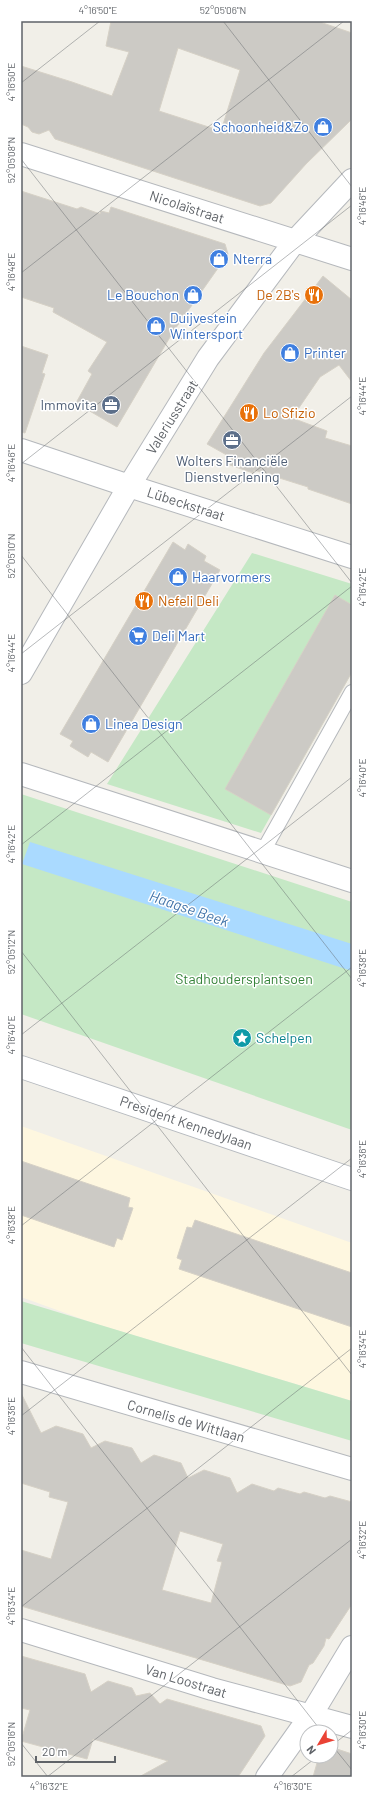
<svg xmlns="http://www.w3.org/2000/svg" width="373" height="1798" font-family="Barlow,sans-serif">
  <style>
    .commercial { fill: #fef7e0 }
    .green { fill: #c5e8c5 }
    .water { fill: #aadaff }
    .building { fill: #cccac5; stroke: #d6d1c6; fill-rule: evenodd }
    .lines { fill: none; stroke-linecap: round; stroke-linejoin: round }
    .service-casing { stroke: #b5b8bc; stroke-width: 16 }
    .minor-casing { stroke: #b5b8bc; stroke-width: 24 }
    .secondary-casing { stroke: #b6babf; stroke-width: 24 }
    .service { stroke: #fff; stroke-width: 14 }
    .minor { stroke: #fff; stroke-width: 22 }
    .secondary { stroke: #fff; stroke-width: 22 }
    .ticks { fill: none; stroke: #5f6368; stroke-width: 1; stroke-opacity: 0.45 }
    .labels { text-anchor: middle; stroke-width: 3; stroke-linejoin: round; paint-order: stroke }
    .shop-label { font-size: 14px; fill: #366cbe; stroke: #fff; text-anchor: start }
    .street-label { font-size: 14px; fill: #5f6368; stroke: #fff }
    .food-label { font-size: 14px; fill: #c56008; stroke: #fff; text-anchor: start }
    .service-label { font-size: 14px; fill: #4e5e75; stroke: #fff; text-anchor: end }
    .park-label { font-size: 14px; fill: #348238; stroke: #fff }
    .culture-label { font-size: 14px; fill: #0d838f; stroke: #fff; text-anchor: start }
    .water-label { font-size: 15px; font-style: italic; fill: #4174aa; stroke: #fff }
    .neatline { fill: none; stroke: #5f6368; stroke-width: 1.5 }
    .ticks-label { font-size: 10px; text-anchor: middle; fill: #5f6368 }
  </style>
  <rect width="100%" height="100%" fill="#f1efe8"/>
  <!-- commercial -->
  <path class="commercial" d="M21 1126 352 1243V1401L93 1323 21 1297Z"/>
  <!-- green -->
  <path class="green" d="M252 553 352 584V672L261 833 107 784Z
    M21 794 352 902V1130L21 1014Z
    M21 1301 352 1401V1441L21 1343Z"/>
  <!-- water -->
  <path class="water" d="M30 842 352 944V971L22 864Z"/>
  <!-- building -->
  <path class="building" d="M111 21H317L352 33V119L306 164 271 203 260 206 55 139 49 130 39 134 32 132 28 127 21 124V66L72 82 112 96 129 52 106 46ZM178 48 240 70 221 131 159 111Z
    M21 191 77 209 81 207 100 214 101 211 109 213 111 207 225 244 228 254 173 332 117 427 76 403 92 374 88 371 107 342 53 312 54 308 21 297Z
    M323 276 352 300V382L339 365 320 377 292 418 327 431 325 438 352 446V504L308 489V487L254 470 253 473 230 465 232 458 207 444 264 353Z
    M21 346 48 355 42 373 45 374 25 433 21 432Z
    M173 542 185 550 188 544 206 556 204 561 220 570 108 762 91 752 88 757 70 746 73 741 60 734Z
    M335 595 352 605V672L271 815 225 789Z
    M21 1161 130 1198 128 1207 133 1208 122 1240 117 1238 114 1247 21 1215Z
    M195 1220 352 1273V1327L179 1269 182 1260 177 1258 187 1227 192 1228Z
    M21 1393 41 1433 56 1426 83 1434 91 1448 105 1441 132 1448 141 1463 154 1455 181 1463 188 1478 204 1470 230 1478 237 1493 252 1484 274 1491 278 1488 300 1494 304 1492 325 1498 330 1496 352 1502V1604L329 1639 326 1638 324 1646 313 1663 309 1665 301 1682 290 1686 21 1606V1550L51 1559 68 1502 49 1497 50 1492 21 1483ZM180 1531 223 1544 217 1561 222 1562 211 1603 162 1590Z
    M21 1656 85 1674 91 1692 108 1681 132 1688 136 1696 150 1693 160 1704 167 1699 261 1726 265 1736 238 1777H139L168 1761 93 1739 87 1759 21 1741 30 1710 21 1708Z
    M331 1747 352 1754V1777H313L319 1756H331Z"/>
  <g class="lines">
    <defs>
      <path id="service" d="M262 853 352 692"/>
      <path id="minor" d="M21 154 352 259
        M21 450 129 486 352 557
        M21 673 129 486 208 358 295 241 352 180
        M21 774 352 881
        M21 1372 352 1469
        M21 1630 212 1689 352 1727
        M267 1777 311 1715 352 1647"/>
      <path id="secondary" d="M21 1067 352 1179"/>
    </defs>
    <!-- service casing -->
    <use href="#service" class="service-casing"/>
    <!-- minor casing -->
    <use href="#minor" class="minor-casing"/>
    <!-- secondary casing -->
    <use href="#secondary" class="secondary-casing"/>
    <!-- service -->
    <use href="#service" class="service"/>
    <!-- minor -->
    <use href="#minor" class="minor"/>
    <!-- secondary -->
    <use href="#secondary" class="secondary"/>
  </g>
  <!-- ticks -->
  <path class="ticks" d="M223 21 352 187M21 83 100 21M21 159 352 583M21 273 344 21M21 464 352 205M21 555 352 979M21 654 352 396M21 845 352 586M21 951 352 1375M21 1035 352 777M21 1226 352 967M21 1347 322 1732M21 1416 352 1158M21 1607 352 1348M21 1743 48 1777M331 1744 352 1770M331 1746 352 1730M47 1777 352 1539M291 1777 318 1756"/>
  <!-- icons -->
  <defs>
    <symbol id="shop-disc" viewBox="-11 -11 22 22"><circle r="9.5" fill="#3f7fe0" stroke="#fff"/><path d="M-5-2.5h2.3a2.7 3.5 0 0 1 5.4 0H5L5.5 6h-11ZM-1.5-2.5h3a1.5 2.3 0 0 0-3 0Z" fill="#fff"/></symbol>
    <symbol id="restaurant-disc" viewBox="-11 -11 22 22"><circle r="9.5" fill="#e8710a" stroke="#fff"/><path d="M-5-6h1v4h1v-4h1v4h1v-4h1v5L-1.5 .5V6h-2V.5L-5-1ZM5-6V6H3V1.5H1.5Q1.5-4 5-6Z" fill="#fff"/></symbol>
    <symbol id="office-disc" viewBox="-11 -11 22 22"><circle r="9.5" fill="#5c6f8a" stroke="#fff"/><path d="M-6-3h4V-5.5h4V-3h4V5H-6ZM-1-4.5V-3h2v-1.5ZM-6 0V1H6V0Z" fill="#fff"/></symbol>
    <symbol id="supermarket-disc" viewBox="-11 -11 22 22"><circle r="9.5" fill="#3f7fe0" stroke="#fff"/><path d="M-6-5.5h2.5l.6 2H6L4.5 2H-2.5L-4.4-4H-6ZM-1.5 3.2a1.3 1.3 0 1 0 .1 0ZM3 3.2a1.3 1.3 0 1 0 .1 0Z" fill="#fff"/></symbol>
    <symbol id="sight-disc" viewBox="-11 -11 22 22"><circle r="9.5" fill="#0f9aa8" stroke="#fff"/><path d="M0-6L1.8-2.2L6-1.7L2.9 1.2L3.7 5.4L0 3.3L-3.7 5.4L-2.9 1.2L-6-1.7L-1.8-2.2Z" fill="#fff"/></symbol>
  </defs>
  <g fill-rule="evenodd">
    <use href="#shop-disc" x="312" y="116" width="22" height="22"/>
    <use href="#shop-disc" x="208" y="248" width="22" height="22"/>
    <use href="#shop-disc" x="182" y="284" width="22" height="22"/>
    <use href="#restaurant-disc" x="303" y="284" width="22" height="22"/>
    <use href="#shop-disc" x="145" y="315" width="22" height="22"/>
    <use href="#shop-disc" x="279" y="342" width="22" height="22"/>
    <use href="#office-disc" x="100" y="394" width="22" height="22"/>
    <use href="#restaurant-disc" x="238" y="402" width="22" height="22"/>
    <use href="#office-disc" x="221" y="429" width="22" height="22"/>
    <use href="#shop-disc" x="167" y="566" width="22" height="22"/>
    <use href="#restaurant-disc" x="133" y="590" width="22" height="22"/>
    <use href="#supermarket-disc" x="127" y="625" width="22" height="22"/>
    <use href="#shop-disc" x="80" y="713" width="22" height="22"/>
    <use href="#sight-disc" x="231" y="1027" width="22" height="22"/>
  </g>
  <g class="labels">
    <!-- shop labels -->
    <g class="shop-label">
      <text x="309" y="132" text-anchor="end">Schoonheid&amp;Zo</text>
      <text x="233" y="264">Nterra</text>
      <text x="179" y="300" text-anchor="end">Le Bouchon</text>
      <text x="170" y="323">Duijvestein<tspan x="170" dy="16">Wintersport</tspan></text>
      <text x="304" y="358">Printer</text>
      <text x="192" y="582">Haarvormers</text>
      <text x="152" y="641">Deli Mart</text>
      <text x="105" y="729">Linea Design</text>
    </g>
    <!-- street labels -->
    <g class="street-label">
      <text transform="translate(187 207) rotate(18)" y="5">Nicolaïstraat</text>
      <text transform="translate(172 417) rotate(-58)" y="5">Valeriusstraat</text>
      <text transform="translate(186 504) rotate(18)" y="5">Lübeckstraat</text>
      <text transform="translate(186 1123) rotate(19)" y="5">President Kennedylaan</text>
      <text transform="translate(186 1421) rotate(16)" y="5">Cornelis de Wittlaan</text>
      <text transform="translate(186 1681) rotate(17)" y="5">Van Loostraat</text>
    </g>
    <!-- food labels -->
    <g class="food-label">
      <text x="300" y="300" text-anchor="end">De 2B's</text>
      <text x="263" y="418">Lo Sfizio</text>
      <text x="158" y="606">Nefeli Deli</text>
    </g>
    <!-- service labels -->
    <g class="service-label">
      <text x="97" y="410">Immovita</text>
      <text x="232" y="466" text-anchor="middle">Wolters Financiële<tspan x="232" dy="16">Dienstverlening</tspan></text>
    </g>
    <!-- park labels -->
    <g class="park-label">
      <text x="244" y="984">Stadhoudersplantsoen</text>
    </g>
    <!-- culture labels -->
    <g class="culture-label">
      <text x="256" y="1043">Schelpen</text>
    </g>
    <!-- water labels -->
    <g class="water-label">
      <text transform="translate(189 909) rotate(19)" y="5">Haagse Beek</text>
    </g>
  </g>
  <!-- border -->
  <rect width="373" height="1798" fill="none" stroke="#ffffff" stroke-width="44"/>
  <!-- north arrow -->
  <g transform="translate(319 1744) rotate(232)"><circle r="19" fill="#ffffff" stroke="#bfc1c3"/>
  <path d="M0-3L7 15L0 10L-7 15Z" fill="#ea4335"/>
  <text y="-6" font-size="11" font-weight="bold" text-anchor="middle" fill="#5f6368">N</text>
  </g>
  <!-- scale -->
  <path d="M36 1756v6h79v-6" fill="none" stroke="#5f6368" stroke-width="2"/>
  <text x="42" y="1756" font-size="12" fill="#5f6368" stroke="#ffffff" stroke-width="3" paint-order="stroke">20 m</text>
  <rect x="22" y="22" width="329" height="1754" class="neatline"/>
  <g class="ticks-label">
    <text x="98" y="14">4°16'50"E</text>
    <text x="223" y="14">52°05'06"N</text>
    <text transform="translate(11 82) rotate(-90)" y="4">4°16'50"E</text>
    <text transform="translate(11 160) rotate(-90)" y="4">52°05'08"N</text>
    <text transform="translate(362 206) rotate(-90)" y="4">4°16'46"E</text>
    <text transform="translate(11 272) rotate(-90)" y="4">4°16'48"E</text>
    <text transform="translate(362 396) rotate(-90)" y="4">4°16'44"E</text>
    <text transform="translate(11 463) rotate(-90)" y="4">4°16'46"E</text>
    <text transform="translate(11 556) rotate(-90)" y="4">52°05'10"N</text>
    <text transform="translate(362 587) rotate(-90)" y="4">4°16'42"E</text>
    <text transform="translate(11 653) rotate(-90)" y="4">4°16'44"E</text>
    <text transform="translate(362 778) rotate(-90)" y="4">4°16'40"E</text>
    <text transform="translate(11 844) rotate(-90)" y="4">4°16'42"E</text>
    <text transform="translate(11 952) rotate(-90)" y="4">52°05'12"N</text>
    <text transform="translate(362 968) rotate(-90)" y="4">4°16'38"E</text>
    <text transform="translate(11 1035) rotate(-90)" y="4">4°16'40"E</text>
    <text transform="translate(362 1159) rotate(-90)" y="4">4°16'36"E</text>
    <text transform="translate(11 1225) rotate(-90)" y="4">4°16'38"E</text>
    <text transform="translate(362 1349) rotate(-90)" y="4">4°16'34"E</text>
    <text transform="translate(11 1416) rotate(-90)" y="4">4°16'36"E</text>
    <text transform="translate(362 1540) rotate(-90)" y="4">4°16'32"E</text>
    <text transform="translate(11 1606) rotate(-90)" y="4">4°16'34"E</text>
    <text transform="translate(362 1730) rotate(-90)" y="4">4°16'30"E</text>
    <text transform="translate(11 1744) rotate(-90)" y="4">52°05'16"N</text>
    <text x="49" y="1790">4°16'32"E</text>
    <text x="293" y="1790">4°16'30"E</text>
  </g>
</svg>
